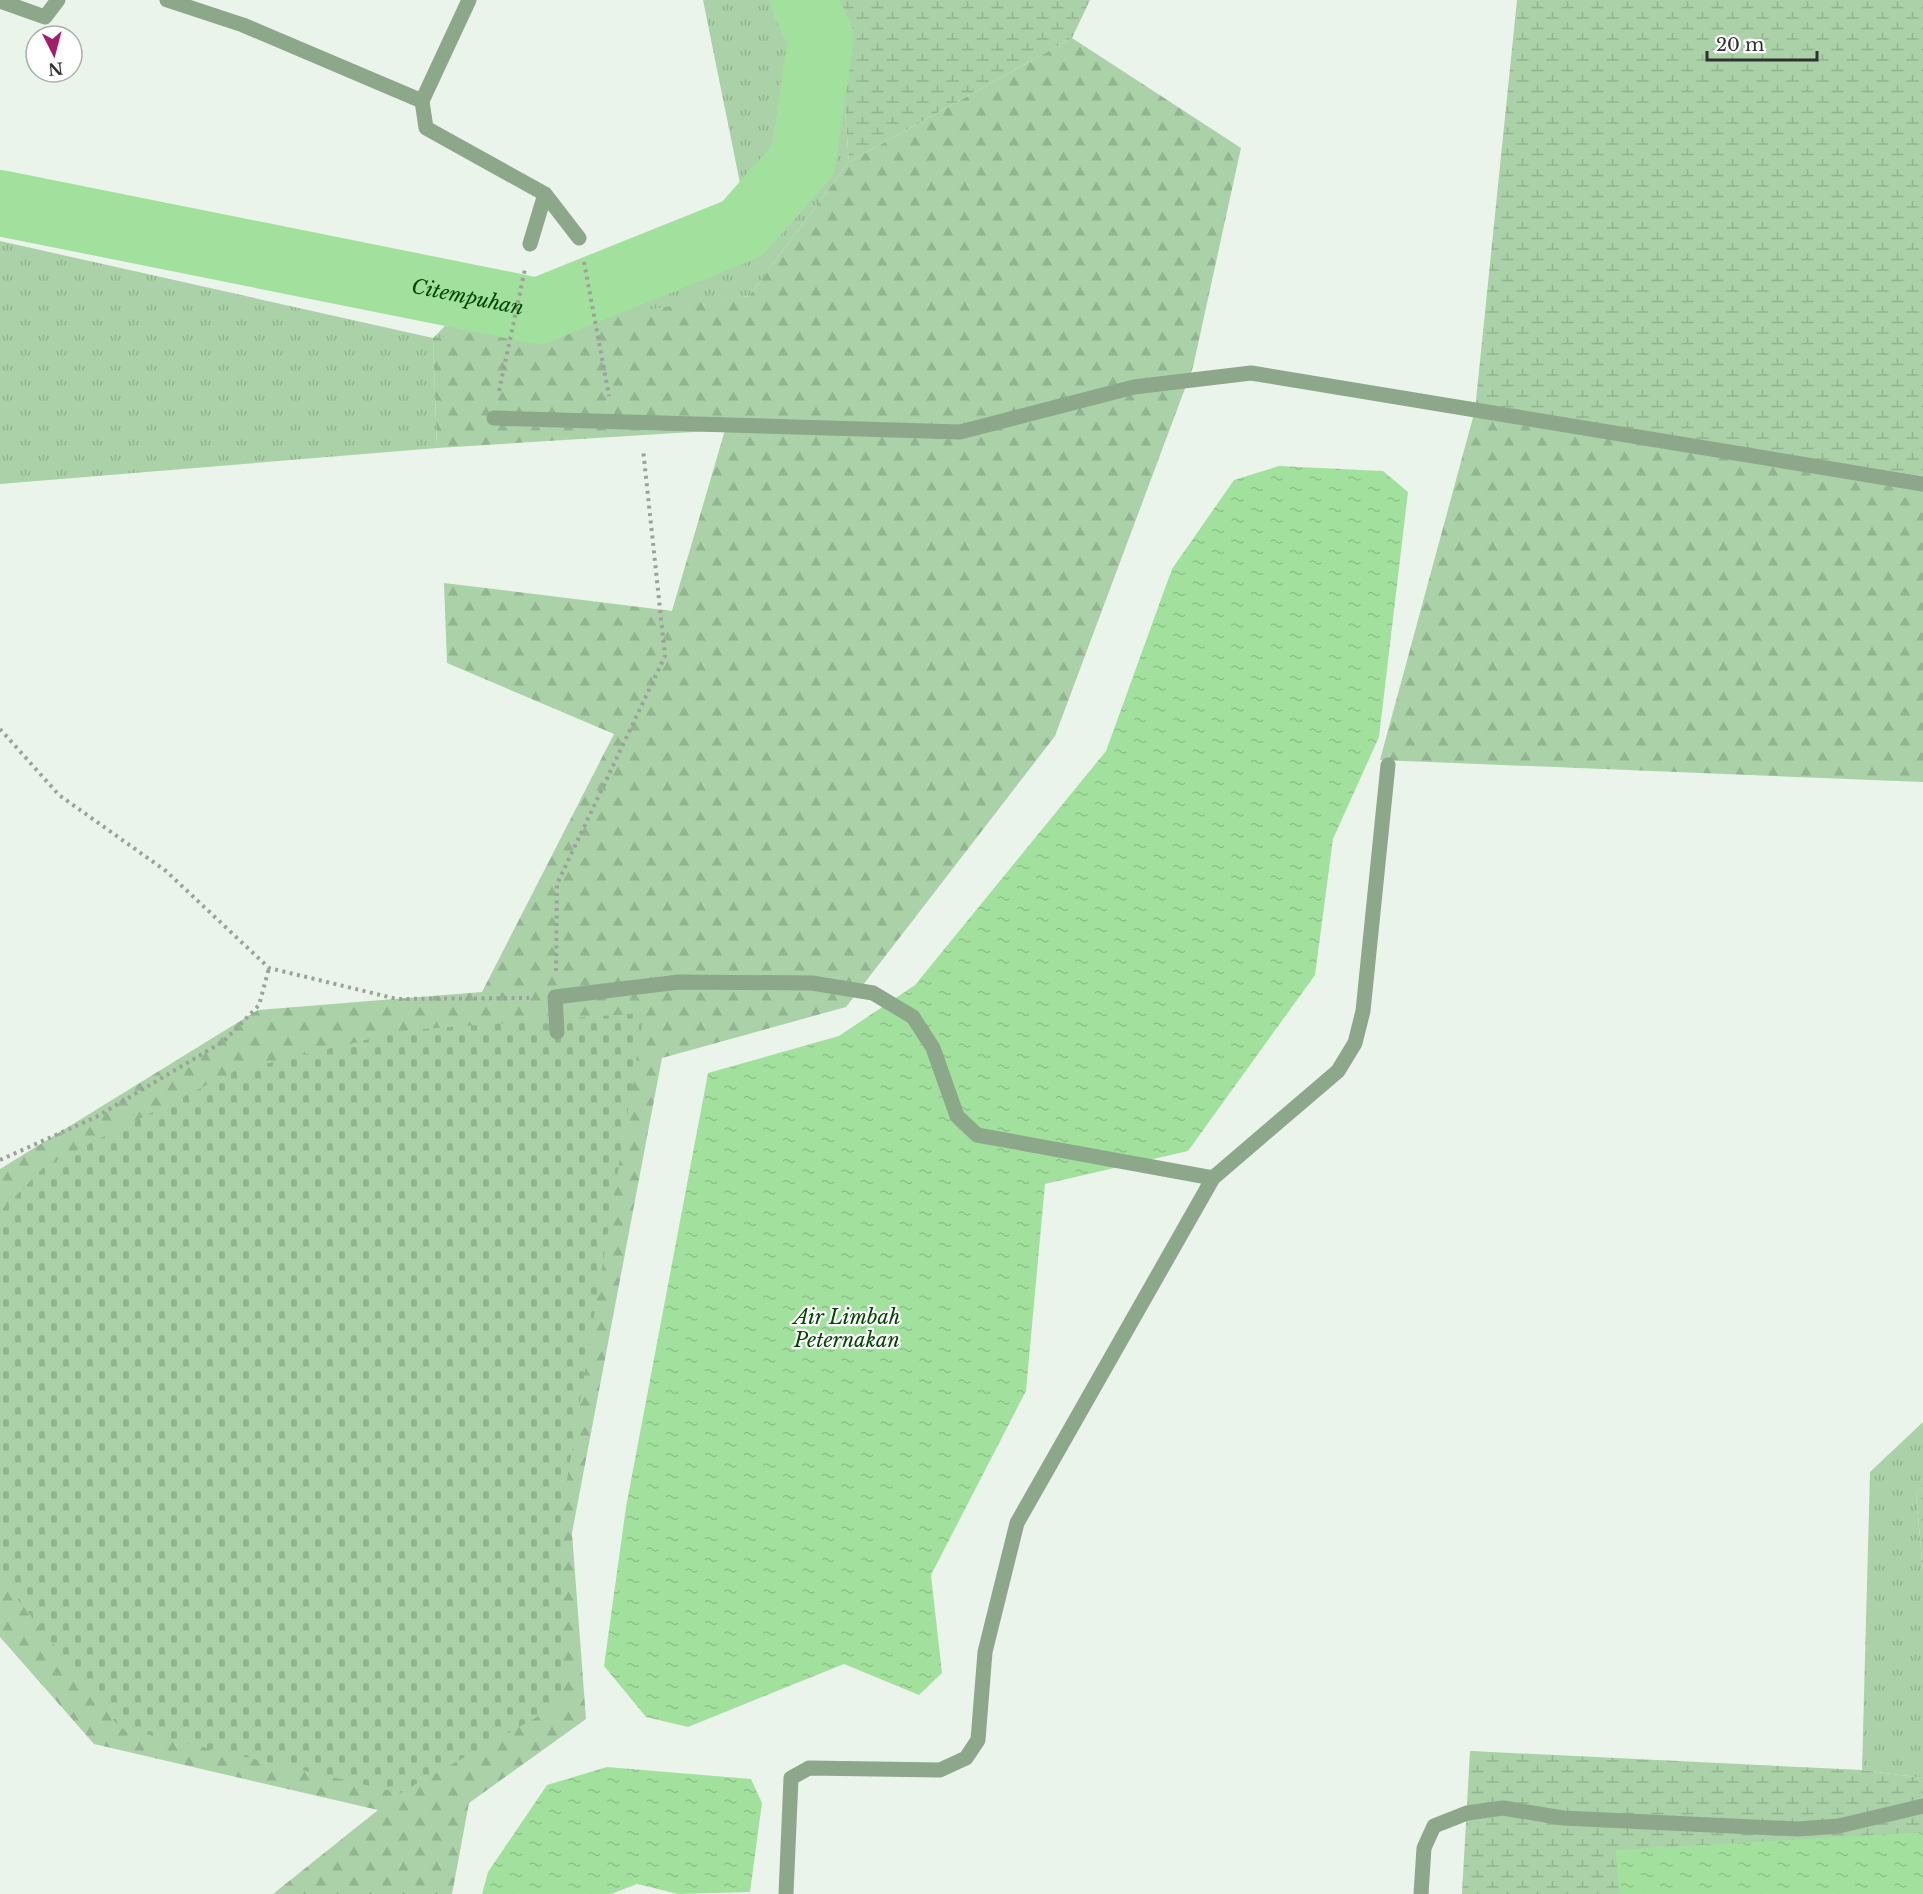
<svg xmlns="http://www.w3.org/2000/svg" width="1923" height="1894" font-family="'Libre Baskerville',serif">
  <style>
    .grass { fill: url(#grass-tufts) }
    .forest { fill: url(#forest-firs) }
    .wetland { fill: url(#wetland-marsh) }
    .cemetery { fill: url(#cemetery-stones) }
    .water { fill: url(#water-ripples) }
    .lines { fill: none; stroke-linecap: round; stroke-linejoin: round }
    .river { stroke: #a2e19d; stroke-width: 66 }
    .path { stroke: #9ca29b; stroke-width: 4; stroke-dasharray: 3 4.5; stroke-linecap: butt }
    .lane { stroke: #8ca78a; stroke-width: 15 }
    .street { stroke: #8ca78a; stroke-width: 15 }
    .labels { text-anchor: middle; stroke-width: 4.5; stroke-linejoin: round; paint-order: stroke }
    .water-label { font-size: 20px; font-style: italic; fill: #004502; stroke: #fff }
  </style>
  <defs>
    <pattern id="grass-tufts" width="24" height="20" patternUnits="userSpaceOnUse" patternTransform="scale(1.5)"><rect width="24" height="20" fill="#aad1a7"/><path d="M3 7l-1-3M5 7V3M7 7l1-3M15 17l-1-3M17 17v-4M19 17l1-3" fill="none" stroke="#93b490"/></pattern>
    <pattern id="forest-firs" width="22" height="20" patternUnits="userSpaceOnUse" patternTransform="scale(1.5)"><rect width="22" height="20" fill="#aad1a7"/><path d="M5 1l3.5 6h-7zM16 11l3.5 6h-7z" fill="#93b490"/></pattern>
    <pattern id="wetland-marsh" width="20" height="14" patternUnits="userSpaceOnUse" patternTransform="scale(1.5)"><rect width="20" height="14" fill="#aad1a7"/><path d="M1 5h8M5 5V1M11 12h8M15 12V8" fill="none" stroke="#93b490"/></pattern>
    <pattern id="cemetery-stones" width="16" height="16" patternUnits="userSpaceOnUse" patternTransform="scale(1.5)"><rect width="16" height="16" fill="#aad1a7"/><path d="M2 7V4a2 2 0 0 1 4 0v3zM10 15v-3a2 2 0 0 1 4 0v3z" fill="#93b490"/></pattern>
    <pattern id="water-ripples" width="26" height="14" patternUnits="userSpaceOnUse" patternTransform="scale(1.5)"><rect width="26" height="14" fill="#a2e19d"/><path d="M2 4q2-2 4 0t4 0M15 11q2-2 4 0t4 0" fill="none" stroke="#8cc288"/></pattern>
  </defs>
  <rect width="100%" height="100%" fill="#ebf4ea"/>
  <!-- grass -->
  <path class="grass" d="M703 0H837L849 162 749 296 452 339 433 338 437 448 0 484V241L433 338 447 324 742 193Z
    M1923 1422V1487L1916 1493 1923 1572V1778L1862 1770 1870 1472Z"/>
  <!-- forest -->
  <path class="forest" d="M1072 38 1241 148 1193 367 1055 736 846 1007 662 1058 572 1533 586 1719 469 1803 452 1894H273L378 1810 94 1744 0 1637V1169L258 1010 482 992 614 734 447 663 444 583 672 611 725 430 437 448 433 338 749 296 849 162Z
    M1475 410 1923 476V782L1380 760Z"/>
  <!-- wetland -->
  <path class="wetland" d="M837 0H1090L1072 38 849 162Z
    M1517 0H1923V476L1475 410Z
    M1923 1487V1572L1916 1493Z
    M1470 1751 1862 1770 1923 1778V1894H1462Z"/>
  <!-- cemetery -->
  <path class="cemetery" d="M644 1013 560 1523 564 1702 400 1793 120 1728 0 1577V1212L45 1166 235 1071 408 1030Z"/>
  <!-- water -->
  <path class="water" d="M1279 466 1383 471 1408 492 1379 737 1333 839 1315 975 1188 1151 1045 1184 1026 1391 931 1575 942 1673 919 1695 844 1664 688 1727 646 1717 604 1666 626 1507 708 1073 839 1036 915 985 1106 751 1172 569 1234 480Z
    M607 1767 751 1779 762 1803 750 1892 678 1894 637 1884 611 1894H482L488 1872 547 1785Z
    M1923 1832V1894H1619L1616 1850Z"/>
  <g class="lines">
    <!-- river -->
    <path class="river" id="s1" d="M0 203 538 311 742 229 803 160 821 38 803 0"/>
    <!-- path -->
    <path class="path" d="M584 262 609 396
      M499 391 525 269
      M0 729 59 795 166 871 269 968 397 999 529 998
      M556 971 557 884 665 656 643 449
      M0 1160 96 1117 224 1041 259 1005 269 968"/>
    <!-- lane -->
    <path class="lane" d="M557 1032 555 997 679 982 812 983 873 993 913 1017 933 1048 957 1116 977 1135 1213 1178
      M786 1894 791 1778 809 1768 940 1770 966 1758 978 1740 985 1652 1017 1523 1213 1178 1338 1071 1355 1043 1363 1011 1388 765
      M1421 1894 1424 1848 1434 1826 1467 1813 1503 1808 1563 1818 1798 1829 1839 1826 1923 1806"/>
    <!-- street -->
    <path class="street" d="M167 0 243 25 422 101 426 128 545 194 579 238
      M0 1 45 17 58 0
      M422 101 469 0
      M530 244 545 194
      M494 418 960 432 1134 387 1251 373 1923 484"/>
  </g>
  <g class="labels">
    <!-- water labels -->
    <g class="water-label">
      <text dy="7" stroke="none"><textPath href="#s1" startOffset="477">Citempuhan</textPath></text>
      <text x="847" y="1324">Air Limbah<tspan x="847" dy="23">Peternakan</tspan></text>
    </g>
  </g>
  <!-- north arrow -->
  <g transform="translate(54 54) rotate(174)"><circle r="28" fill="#ffffff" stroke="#acadac" stroke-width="1.5"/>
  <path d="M0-4.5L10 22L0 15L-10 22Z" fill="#a41d68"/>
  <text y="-9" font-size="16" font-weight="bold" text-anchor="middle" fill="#2f322f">N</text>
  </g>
  <!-- scale -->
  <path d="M1707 51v9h110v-9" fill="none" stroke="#2f322f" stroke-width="3"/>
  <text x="1716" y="51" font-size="18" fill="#2f322f" stroke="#ffffff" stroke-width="4.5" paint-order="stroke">20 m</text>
</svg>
